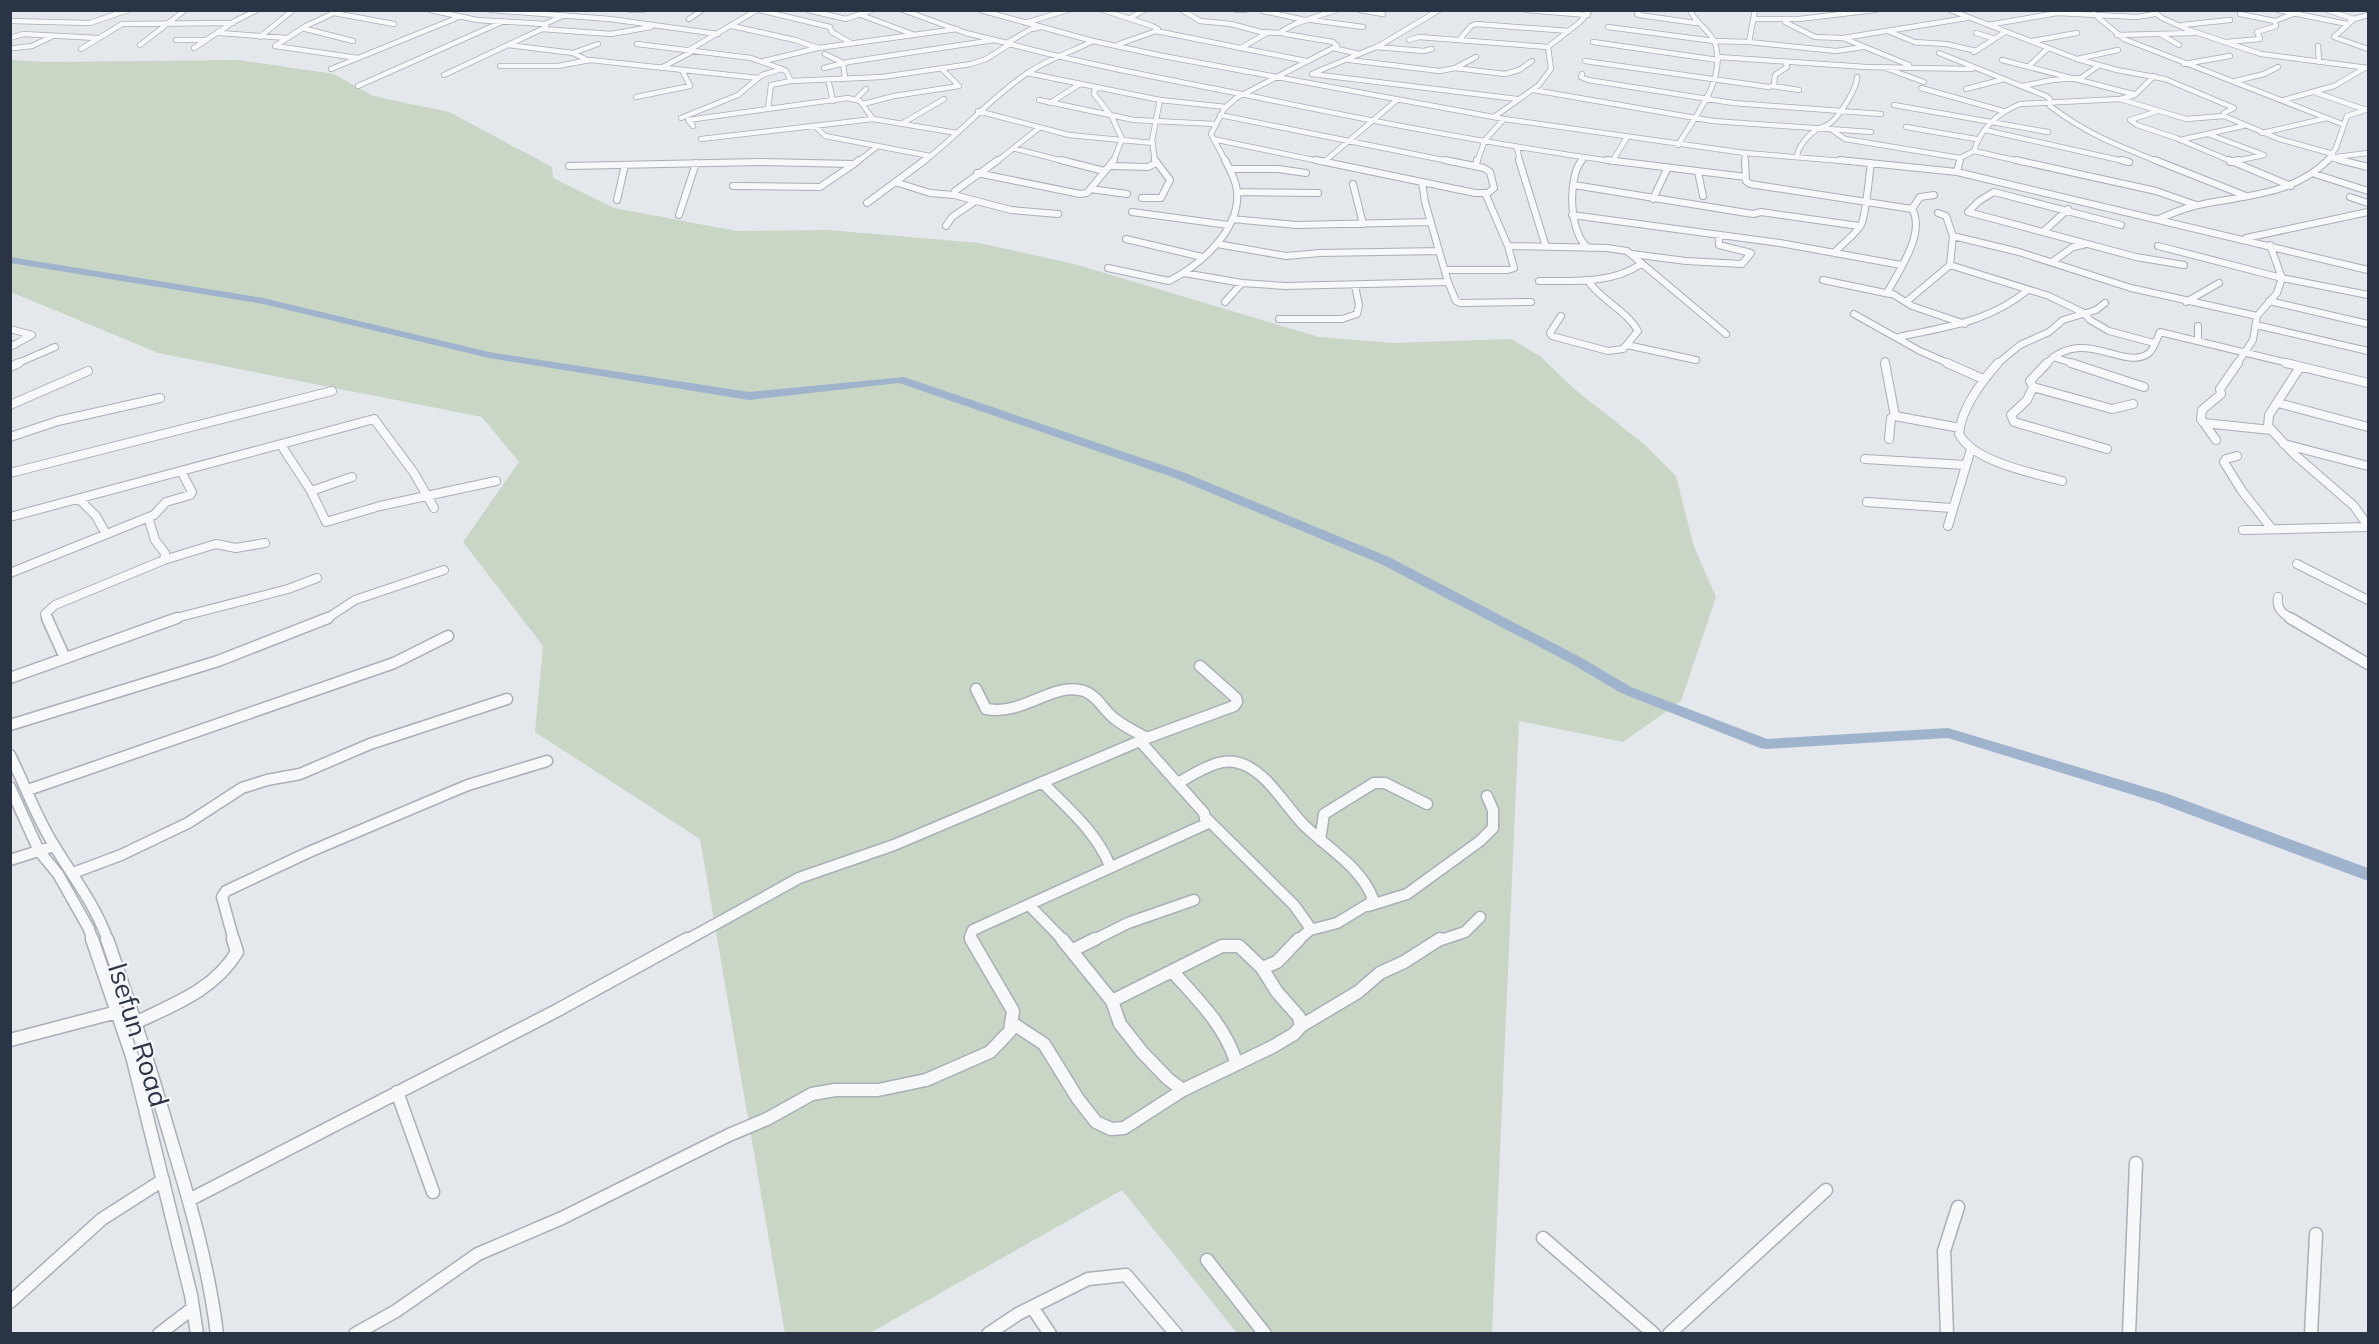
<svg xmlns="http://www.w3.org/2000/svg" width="2379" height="1344" font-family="Mulish,sans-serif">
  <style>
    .green { fill: #c9d6c5 }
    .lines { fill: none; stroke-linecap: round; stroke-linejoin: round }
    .river { fill: #9fb4cc; fill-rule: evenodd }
    .minor-far4-casing { stroke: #a9aeb7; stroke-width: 6 }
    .minor-far3-casing { stroke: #a9aeb7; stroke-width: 8 }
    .minor-far2-casing { stroke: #a9aeb7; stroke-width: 10 }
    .minor-far1-casing { stroke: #a9aeb7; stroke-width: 13 }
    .minor-casing { stroke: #a9aeb7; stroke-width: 15 }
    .minor-far4 { stroke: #f7f8fa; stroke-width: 4.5 }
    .minor-far3 { stroke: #f7f8fa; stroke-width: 6 }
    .minor-far2 { stroke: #f7f8fa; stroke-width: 8 }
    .minor-far1 { stroke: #f7f8fa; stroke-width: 10 }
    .minor { stroke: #f7f8fa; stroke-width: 12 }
    .labels { text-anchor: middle; stroke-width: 4.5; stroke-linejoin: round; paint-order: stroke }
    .near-street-label { font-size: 27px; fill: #2b3445; stroke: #f4f6f9 }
  </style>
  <rect width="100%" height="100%" fill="#e4e7ec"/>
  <!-- green -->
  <path class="green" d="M10 60 46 62 238 60 334 74 373 96 449 112 552 167 553 178 614 208 737 231 828 230 979 243 1074 264 1319 337 1393 343 1511 339 1540 356 1573 388 1645 445 1676 476 1694 547 1716 597 1681 701 1623 742 1519 721 1492 1333H1237L1122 1190 870 1333H785L700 839 535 732 543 646 463 542 519 462 482 417 158 353 11 292Z"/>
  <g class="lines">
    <!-- river -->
    <path class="river" d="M10 257 263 298 489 352 749 392 904 377 1183 472 1391 558 1582 658 1631 687 1767 739 1948 728 2168 794 2368 868V881L2156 802 1948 738 1766 749 1760 748 1621 693 1572 664 1381 564 1175 478 899 383 749 400 489 358 263 304 10 263Z"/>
    <defs>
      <path id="minor-far4" d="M430 10 477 20 545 24
        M491 10 610 19 718 34
        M630 10H643
        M759 10 830 27 832 32 851 43
        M808 10 846 19 872 10
        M903 10 966 33 1007 43
        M980 10 1093 41 1163 56 1504 119 1745 153 1855 162
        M1103 10 1152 26 1158 29 1156 31 1306 61
        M1182 10 1200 21 1231 24 1261 32 1283 33
        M1236 10H1245
        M1360 10 1383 14
        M1526 10 1588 15
        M1640 10 1637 14 1639 15 1696 23
        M1950 10 2077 59 2117 70 2165 79 2234 108 2224 113V116
        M2152 10 2162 18 2189 30 2261 54 2368 68
        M2278 10 2347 24
        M2327 10 2354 19
        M1263 11 1305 20
        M334 13 394 24
        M2094 14 2124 39 2342 124
        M2240 14 2275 21
        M861 15 912 34
        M2368 15 2354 19 2334 37 2368 49
        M1130 18 1144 10
        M689 19 702 10
        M1754 19H1799L1875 10
        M1311 20 1363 27
        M10 21 90 23 128 10
        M1785 22 1815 37 1843 38 1909 65
        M1025 23 1068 10
        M1988 25 2057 13 2137 17 2155 14
        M2182 25 2230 20
        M732 26 795 40 818 48
        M1608 27 1714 41 1749 42 1836 51 1863 47
        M302 28 353 41
        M542 29 611 34 651 27
        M1888 31 1917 43
        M220 33 286 38
        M1976 33 1992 38
        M2117 35 2195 33
        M2162 35 2179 45
        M260 37 293 10
        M10 38 23 34 97 38
        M1843 38 1967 18
        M1460 39 1471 26 1476 24 1569 31
        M176 40H206
        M1409 40 1419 37 1548 47
        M2032 41 2077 33
        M1593 42 1718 60
        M1749 42 1755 10
        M1914 42 1946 44 1976 51
        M2227 42 2260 39 2257 32 2276 26 2275 21 2293 14
        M637 44 751 58 782 69 786 71 791 81 771 85 768 109
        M1010 44C1088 65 1167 79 1246 95 1370 121 1494 145 1619 162
        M1119 44 1156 31
        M140 45 185 10
        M508 45 573 53 587 60
        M275 46 358 58
        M275 46 306 26 340 10
        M2318 46 2319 62
        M1377 47 1439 10
        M14 48 32 46 51 37
        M194 48 235 21 257 10
        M1241 48 1267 33
        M1333 48 1359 54
        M81 49 122 24 233 23
        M689 50 757 10
        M1974 52 2005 32
        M573 53 598 44
        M1939 53 2046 96 2050 99V106C2087 134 2116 145 2159 162
        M825 54 843 63 845 78
        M1719 57 1866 67 1972 69
        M2077 59 2118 50
        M1349 60 1440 71 1455 68 1505 74 1519 70 1532 61
        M2002 60 2133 94
        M764 61 818 48 957 29
        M1585 61 1769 87 1774 85 1775 75 1787 67 1786 62
        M2184 64 2230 56
        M500 66H558L590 60 758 78
        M2029 66 2047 49
        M661 68 693 51
        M824 68 848 62 994 40
        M1455 68 1476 57
        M331 69 459 17
        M1888 69 1924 82
        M1027 73 1160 100 1152 140 1155 162
        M1314 73 1376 47 1424 51 1432 49
        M1312 74 1517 99
        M1582 74 1581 77 1588 80 1733 103 1881 114
        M444 75 542 29 546 26 545 24 562 16
        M828 79 833 101
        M791 81 882 77 971 64 986 59 1010 44 1007 43 1031 29 1038 28
        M2236 81 2264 74 2278 67
        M358 86 504 21
        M1772 86 1799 90
        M2022 86 2052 80 2081 78 2098 66
        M1100 88 1095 89 1094 94 1112 117 1122 139 1113 162
        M1921 88 2003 111
        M1966 89 2004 79
        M1533 90 1713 121 1871 132
        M2314 92 2366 110
        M636 97 690 86 682 70
        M856 99 866 89
        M2120 99 2186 119 2224 116 2279 139 2333 154
        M1039 100 1134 120 1215 124
        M1160 100 1226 107
        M2284 100 2334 86 2365 68
        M1050 103 1080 84
        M863 104 894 96 959 86 942 69
        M1894 105 2048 132
        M978 111 1069 135 1153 143
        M2158 111 2130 120 2137 125 2176 138 2233 162
        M1220 115 1453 162
        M1494 117 1539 85 1551 69 1548 47 1580 22 1590 10
        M681 118 738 95 762 75 782 69
        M903 123 944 99
        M693 126 688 120 848 98 860 101 873 119
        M815 126 825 136 930 156
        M1906 127 1976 139
        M1832 130 1845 139 1960 158
        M1985 130 2128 162
        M2262 133 2327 118
        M2208 134 2264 155 2231 162
        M701 139 873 119 957 133
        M1213 139 1323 162
        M2180 140 2243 126
        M1678 145C1695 116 1727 79 1715 43 1710 30 1695 23 1690 10
        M1517 148 1520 162
        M1016 149 1067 162
        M1974 151 2023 162
        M1745 153V162
        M1797 156C1798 147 1808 135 1816 130 1819 127 1825 127 1829 124 1839 117 1857 89 1857 77
        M2336 157 2368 153
        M2331 158 2346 162
        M1325 161 1397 100
        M857 162 878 146
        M923 162C959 135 988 100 1026 74 1046 60 1071 52 1093 41
        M996 162 1039 128
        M1226 162 1211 134 1224 109 1236 98 1337 46 1333 42 1285 34 1282 31 1295 24 1336 10
        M1477 162 1485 140 1504 119
        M1581 162 1584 158
        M1612 162 1627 137
        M1959 162 1960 158 1974 151C1981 127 1998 113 2020 104L2120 99 2135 95 2154 76
        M2326 162 2336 148 2347 116 2368 109"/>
      <path id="minor-far3" d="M1061 160 1104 171
        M1316 160 1475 193H1488L1494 188 1490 172 1484 168 1445 160
        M1519 160 1546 247
        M1582 160C1567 177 1569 236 1589 248
        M1607 160 1746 177
        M1745 160 1746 181 1750 184 1912 209
        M1840 160 1957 172 2368 270
        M2016 160 2156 191 2196 205
        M2121 160 2129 162
        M2155 160 2246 196
        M2229 160 2291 186
        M2340 160 2368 167
        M2230 162 2238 160
        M569 166 759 162 854 164 859 160
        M1111 166 1148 167 1156 163
        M1476 166 1477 160
        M1230 169H1278L1306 173
        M1698 172 1703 196
        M1957 172 1960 160
        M977 173 1080 194 1087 193 1114 160
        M2315 174 2368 191
        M895 182 930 193 954 195 1011 210 1058 214
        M1353 184 1363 224
        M1574 185 1753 214 1761 212 1859 226
        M733 186 820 187 854 164
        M1090 189 1127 194
        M1237 192 1318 193
        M954 195 955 191 998 160
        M1934 195 1920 197 1912 209C1926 232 1899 271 1888 291L1912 306 1965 324
        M2350 197 2368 203
        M1142 198H1161L1170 180 1155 160
        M1653 199 1667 169
        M617 200 625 165
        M867 203 925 160
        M1132 212 1228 225
        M679 215 696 163
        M1572 215 1780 243 1901 265
        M1232 219 1296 225 1431 222
        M2159 219C2170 214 2182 209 2194 206 2241 195 2291 197 2328 160
        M2121 225 1994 192 1979 201 1968 212 2136 257 2184 265
        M946 226 952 217 974 202
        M2043 232 2068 209
        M1953 236 2019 252 2131 288 2257 316
        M2246 238 2368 212
        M1126 239 1202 257
        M1217 244 1286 256 1320 253 1439 251
        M1508 246 1607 248 1627 251 1726 334
        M2158 246 2282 278 2368 295
        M1834 253C1842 244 1855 235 1861 225 1866 216 1869 175 1871 163
        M1632 254 1686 261 1742 264 1751 253 1719 245V235
        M2052 262 2073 247 2083 245
        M1950 265 2049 296 2084 313 2090 320 2109 331 2154 343
        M1108 268 1169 281C1200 265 1241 230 1237 191 1236 181 1230 169 1225 160
        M1446 270H1508L1514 268 1508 246 1485 193
        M1184 273 1242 283 1285 286 1448 282 1425 202 1422 182
        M1823 280 1890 294
        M1539 281C1573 281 1612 284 1641 264
        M1448 282 1456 301 1460 303 1531 302
        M2269 301 2368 324
        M1225 302 1242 283
        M1906 302 1950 265 1953 236 1946 216 1938 213
        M2186 302 2219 283
        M1854 314 1920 351 1950 364
        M1561 316 1550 333 1552 336 1608 351 1623 349 1638 331C1627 311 1601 300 1587 280
        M1279 319H1342L1357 314 1359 305 1355 286
        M2256 325 2368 351
        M2198 326V341
        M10 329 32 335 10 347
        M1899 337C1948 326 1987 323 2028 290
        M1627 345 1696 360
        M2053 357 2075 364
        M1885 361 1886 364
        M16 364 55 347
        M1997 364 2020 345 2049 332 2063 320 2096 310 2105 303
        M2046 364C2083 325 2125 372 2149 353 2154 349 2157 338 2160 332L2292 364
        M2237 364 2253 340 2257 316 2277 293 2282 278 2270 245"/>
      <path id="minor-far2" d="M1885 363 1895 416 1891 418 1889 439
        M1947 363 1983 379
        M1998 363C1982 381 1961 409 1959 434 1974 462 2033 473 2062 481
        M2047 363 2030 381 2033 387 2112 409 2133 404
        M2071 363 2144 387
        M2238 363 2220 389 2221 394 2202 410 2201 419 2204 423 2271 430
        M2286 363 2368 383
        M10 367 19 363
        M2300 367 2269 415 2268 426 2294 454 2354 506 2368 526
        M2033 387 2027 400 2011 415 2014 422 2107 449
        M2278 403 2368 427
        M10 405 88 371
        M1895 416 1960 428
        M2204 423 2216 440
        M10 437 58 421 160 398
        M2284 444 2368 466
        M281 445 311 491 326 522 380 506 496 481
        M2237 456 2226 459 2224 462 2242 491 2272 529
        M1865 459 1965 465
        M10 473 332 391
        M311 491 352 477
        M80 500 96 516 106 534
        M1867 502 1952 508
        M10 517 374 419 414 473 434 508
        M148 517 155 540 165 553 164 560
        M1948 526 1971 449
        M2243 530 2368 527
        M2297 564 2368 600
        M10 573 154 515 166 502 190 495 192 492 181 471
        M2278 597C2276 609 2283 614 2292 619
        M47 619 45 614 55 605 164 560 216 544 236 548 265 543
        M172 619 288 589 317 578
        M326 619 355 600 444 570"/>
      <path id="minor-far1" d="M47 618 65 658
        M2290 618 2368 664
        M10 678 177 618
        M10 725 218 661 328 618
        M1147 738 1234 706 1237 702 1236 698 1200 666
        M10 755C25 785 37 819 55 847 74 878 96 906 108 941
        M1042 782C1067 808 1096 831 1110 866
        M1179 782C1195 774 1215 759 1235 762 1264 767 1283 803 1302 823 1326 848 1360 865 1373 899L1370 903 1337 923 1310 930 1297 941
        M10 787 39 851 58 874 89 929 93 941
        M28 790 394 663 448 636
        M1207 819 1294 905 1311 929
        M1320 840 1324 814 1374 783H1385L1427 804
        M10 860 54 846
        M73 873 121 855 188 823 242 788 267 780 300 774 370 744 507 699
        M1029 905 1064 941
        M1368 906 1407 894 1480 841 1493 828V810L1487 796
        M234 941 222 897 226 891 309 852 468 785 547 761
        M685 941 799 878 894 845 1147 738C1136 732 1125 727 1115 719 1104 711 1097 695 1084 691 1053 681 1024 716 986 709L976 689
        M972 941 970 937 973 930 1206 824 1204 813 1140 741
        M1092 941 1128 923 1194 900
        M1438 941 1465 932 1480 917"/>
      <path id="minor" d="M92 939 132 1056 191 1295 197 1334
        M107 939C131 1007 152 1074 172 1143 191 1206 209 1269 217 1334
        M1062 939 1112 1001 1120 1024 1142 1052 1168 1079 1183 1090
        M1073 950 1095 939
        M1173 972C1198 1000 1225 1026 1236 1062
        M1112 1001 1222 946H1239L1262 968 1277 962 1299 939
        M137 1022C175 1004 215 989 237 952L233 939
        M1012 1023 1044 1044 1078 1099 1096 1122 1111 1129 1124 1128 1183 1090 1272 1047 1294 1034 1301 1026 1299 1017 1277 992 1262 968
        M1301 1026 1358 992 1380 973 1404 962 1440 939
        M10 1040 117 1012
        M397 1092 433 1192
        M189 1200 556 1011 687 939
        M1543 1238 1654 1334
        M1207 1260 1265 1334
        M10 1302 102 1219 163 1180
        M1032 1307 1050 1334
        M159 1334 193 1308
        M355 1334 396 1311 478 1254 562 1218 729 1135 767 1119 812 1094 835 1090H878L926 1080 990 1052 1010 1031 1013 1011 971 939
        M988 1334 1018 1314 1088 1279 1126 1275 1176 1334
        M1669 1334 1826 1190
        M1947 1334 1944 1251 1958 1207
        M2129 1334 2136 1163
        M2311 1334 2316 1234"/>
    </defs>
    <!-- minor-far4 casing -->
    <use href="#minor-far4" class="minor-far4-casing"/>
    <!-- minor-far3 casing -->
    <use href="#minor-far3" class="minor-far3-casing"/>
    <!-- minor-far2 casing -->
    <use href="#minor-far2" class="minor-far2-casing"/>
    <!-- minor-far1 casing -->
    <use href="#minor-far1" class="minor-far1-casing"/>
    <!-- minor casing -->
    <use href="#minor" class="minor-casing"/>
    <!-- minor-far4 -->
    <use href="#minor-far4" class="minor-far4"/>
    <!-- minor-far3 -->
    <use href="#minor-far3" class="minor-far3"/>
    <!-- minor-far2 -->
    <use href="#minor-far2" class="minor-far2"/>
    <!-- minor-far1 -->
    <use href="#minor-far1" class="minor-far1"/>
    <!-- minor -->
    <use href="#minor" class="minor"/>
  </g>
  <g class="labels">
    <!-- near-street labels -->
    <g class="near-street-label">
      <text transform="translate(138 1035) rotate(73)" y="9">Isefun Road</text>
    </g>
  </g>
  <!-- border -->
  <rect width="2379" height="1344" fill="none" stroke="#2b3445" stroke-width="24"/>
</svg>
